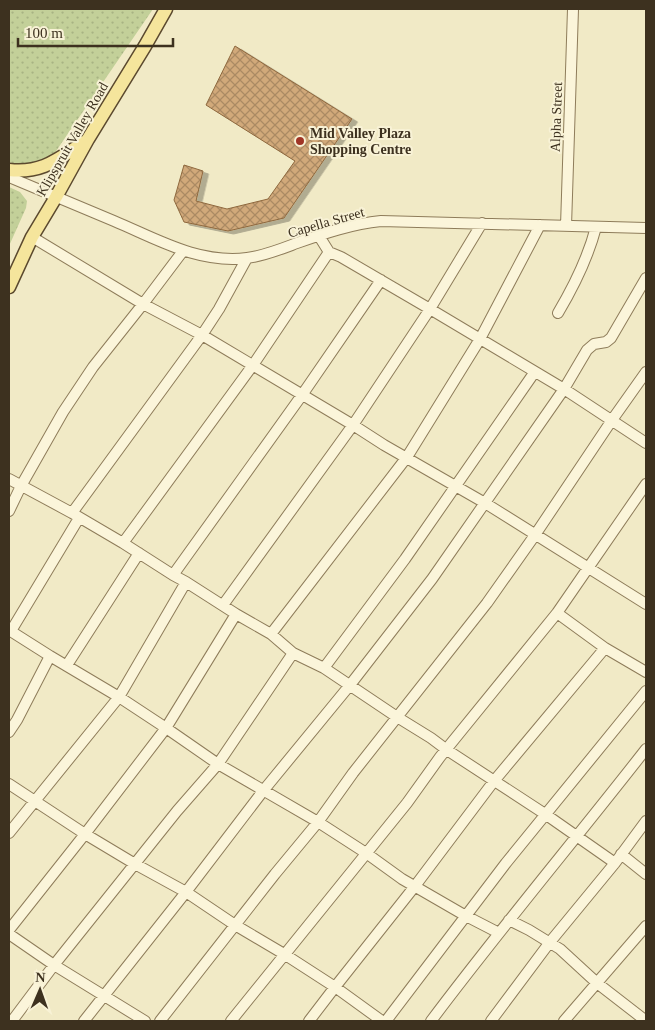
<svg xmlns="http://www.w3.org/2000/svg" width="655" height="1030" font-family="'Times New Roman',serif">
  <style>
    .grass { fill: url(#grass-dots) }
    .building { fill: url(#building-cross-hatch); stroke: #8e683e; filter: url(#shadow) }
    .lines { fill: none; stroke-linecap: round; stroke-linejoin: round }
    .minor-casing { stroke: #8e7c5a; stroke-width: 12 }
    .major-casing { stroke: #5b492e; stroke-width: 15 }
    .minor { stroke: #fbf5da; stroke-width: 10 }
    .major { stroke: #f5e59c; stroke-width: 12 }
    .poi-dot { fill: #a03526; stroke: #f8f2d6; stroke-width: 2 }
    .labels { text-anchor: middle; stroke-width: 4; stroke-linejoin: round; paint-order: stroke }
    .street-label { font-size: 14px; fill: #3d311f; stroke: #f8f2d6 }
    .poi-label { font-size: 14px; font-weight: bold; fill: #3d311f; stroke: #f8f2d6; text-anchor: start }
  </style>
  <defs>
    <pattern id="grass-dots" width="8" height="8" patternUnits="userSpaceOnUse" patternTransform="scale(1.25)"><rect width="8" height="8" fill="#c3d099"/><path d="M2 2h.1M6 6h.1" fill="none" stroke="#a8b383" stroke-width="1.8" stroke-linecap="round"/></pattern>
    <pattern id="building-cross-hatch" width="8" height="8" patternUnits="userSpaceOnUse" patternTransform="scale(1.25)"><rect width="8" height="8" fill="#d1a97a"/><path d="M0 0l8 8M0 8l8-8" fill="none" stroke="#ab8a63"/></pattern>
    <filter id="shadow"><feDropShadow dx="5.5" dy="3" stdDeviation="0" flood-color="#0004"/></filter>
  </defs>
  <rect width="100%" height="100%" fill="#f1eac6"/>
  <!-- grass -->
  <path class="grass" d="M9 9H153L54 154 48 160 22 166 9 162Z
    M9 187 20 192 27 201 26 208 9 246Z"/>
  <!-- building -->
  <path class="building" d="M235 46 352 119 284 218 228 231 184 222 174 200 184 165 203 171 196 201 227 209 268 199 295 161 206 105Z"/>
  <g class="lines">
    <defs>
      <path id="minor" d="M9 177C44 192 79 206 114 221 157 239 198 264 247 258 264 256 281 249 297 243 325 233 352 224 381 221L646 228
        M566 226 573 9
        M32 237 143 304 202 335 353 425 384 445 485 503 646 604
        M329 252 341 257 430 309 564 389 646 443
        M558 313C574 286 588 258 596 227
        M9 479 72 513 123 543 173 575 186 582 236 614 271 634 293 653 324 668 397 717 431 738 447 750 545 814 615 863
        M9 511 21 486 63 412 93 367 143 304 183 251
        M72 513 202 335 219 309 247 258
        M123 543 253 365 329 252 319 236
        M173 575 302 395 381 280
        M223 605 353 425 430 309 482 223
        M557 613 605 648 646 672
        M9 630 50 656 119 697 166 728 218 764 318 822 366 853 402 879 466 916 499 933
        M11 631 79 518
        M271 634 407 457 480 339 540 225
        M67 665 139 553
        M324 668 405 559 534 373
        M9 732 17 720 50 656
        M9 784 85 834 135 864 186 892 235 925 284 954 335 987 382 1021
        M9 833 119 697 186 582
        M621 854 646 874
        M509 920 529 930 560 949 597 983 646 1021
        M9 930 85 834 166 728 236 614
        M9 934 54 965 145 1021
        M12 1021 54 965 177 811 218 764 293 653
        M84 1021 186 892 263 791 350 685 432 579 564 389 587 350 594 344 606 342 611 338 646 278
        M160 1021 275 874 318 822 353 773 487 603 535 535 612 420 646 372
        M231 1021 407 803 440 757 557 613 646 484
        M309 1021 335 987 415 886 494 781 605 648
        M386 1021 506 863 646 691
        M431 1021C500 929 575 840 646 749
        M491 1021 550 942 615 863 646 821
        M564 1021 646 926"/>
      <path id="major" d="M9 170C43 174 59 158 86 141
        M9 287 32 237 56 197 88 139 145 46 166 9"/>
    </defs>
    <!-- minor casing -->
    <use href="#minor" class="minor-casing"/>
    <!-- major casing -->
    <use href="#major" class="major-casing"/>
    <!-- minor -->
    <use href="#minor" class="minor"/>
    <!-- major -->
    <use href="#major" class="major"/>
  </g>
  <!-- markers -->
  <circle class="poi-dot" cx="300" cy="141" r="5"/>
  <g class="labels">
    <!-- street labels -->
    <g class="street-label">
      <text transform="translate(556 117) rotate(-88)" y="5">Alpha Street</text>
      <text transform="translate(72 139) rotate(-60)" y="5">Klipspruit Valley Road</text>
      <text transform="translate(326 222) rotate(-16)" y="5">Capella Street</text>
    </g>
    <!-- poi labels -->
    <g class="poi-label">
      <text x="310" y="138">Mid Valley Plaza<tspan x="310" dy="16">Shopping Centre</tspan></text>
    </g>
  </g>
  <!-- border -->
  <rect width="655" height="1030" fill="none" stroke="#3d311f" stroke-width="20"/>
  <!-- north arrow -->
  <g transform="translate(40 990) rotate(2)" stroke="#f8f2d6" stroke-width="4" paint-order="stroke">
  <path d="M0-4L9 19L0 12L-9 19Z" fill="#3d311f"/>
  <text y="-8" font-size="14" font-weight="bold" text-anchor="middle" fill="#3d311f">N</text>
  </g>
  <!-- scale -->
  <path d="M18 38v8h155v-8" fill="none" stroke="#3d311f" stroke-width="2.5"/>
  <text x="25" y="38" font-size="15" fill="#3d311f" stroke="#f8f2d6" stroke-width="4" paint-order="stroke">100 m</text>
</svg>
